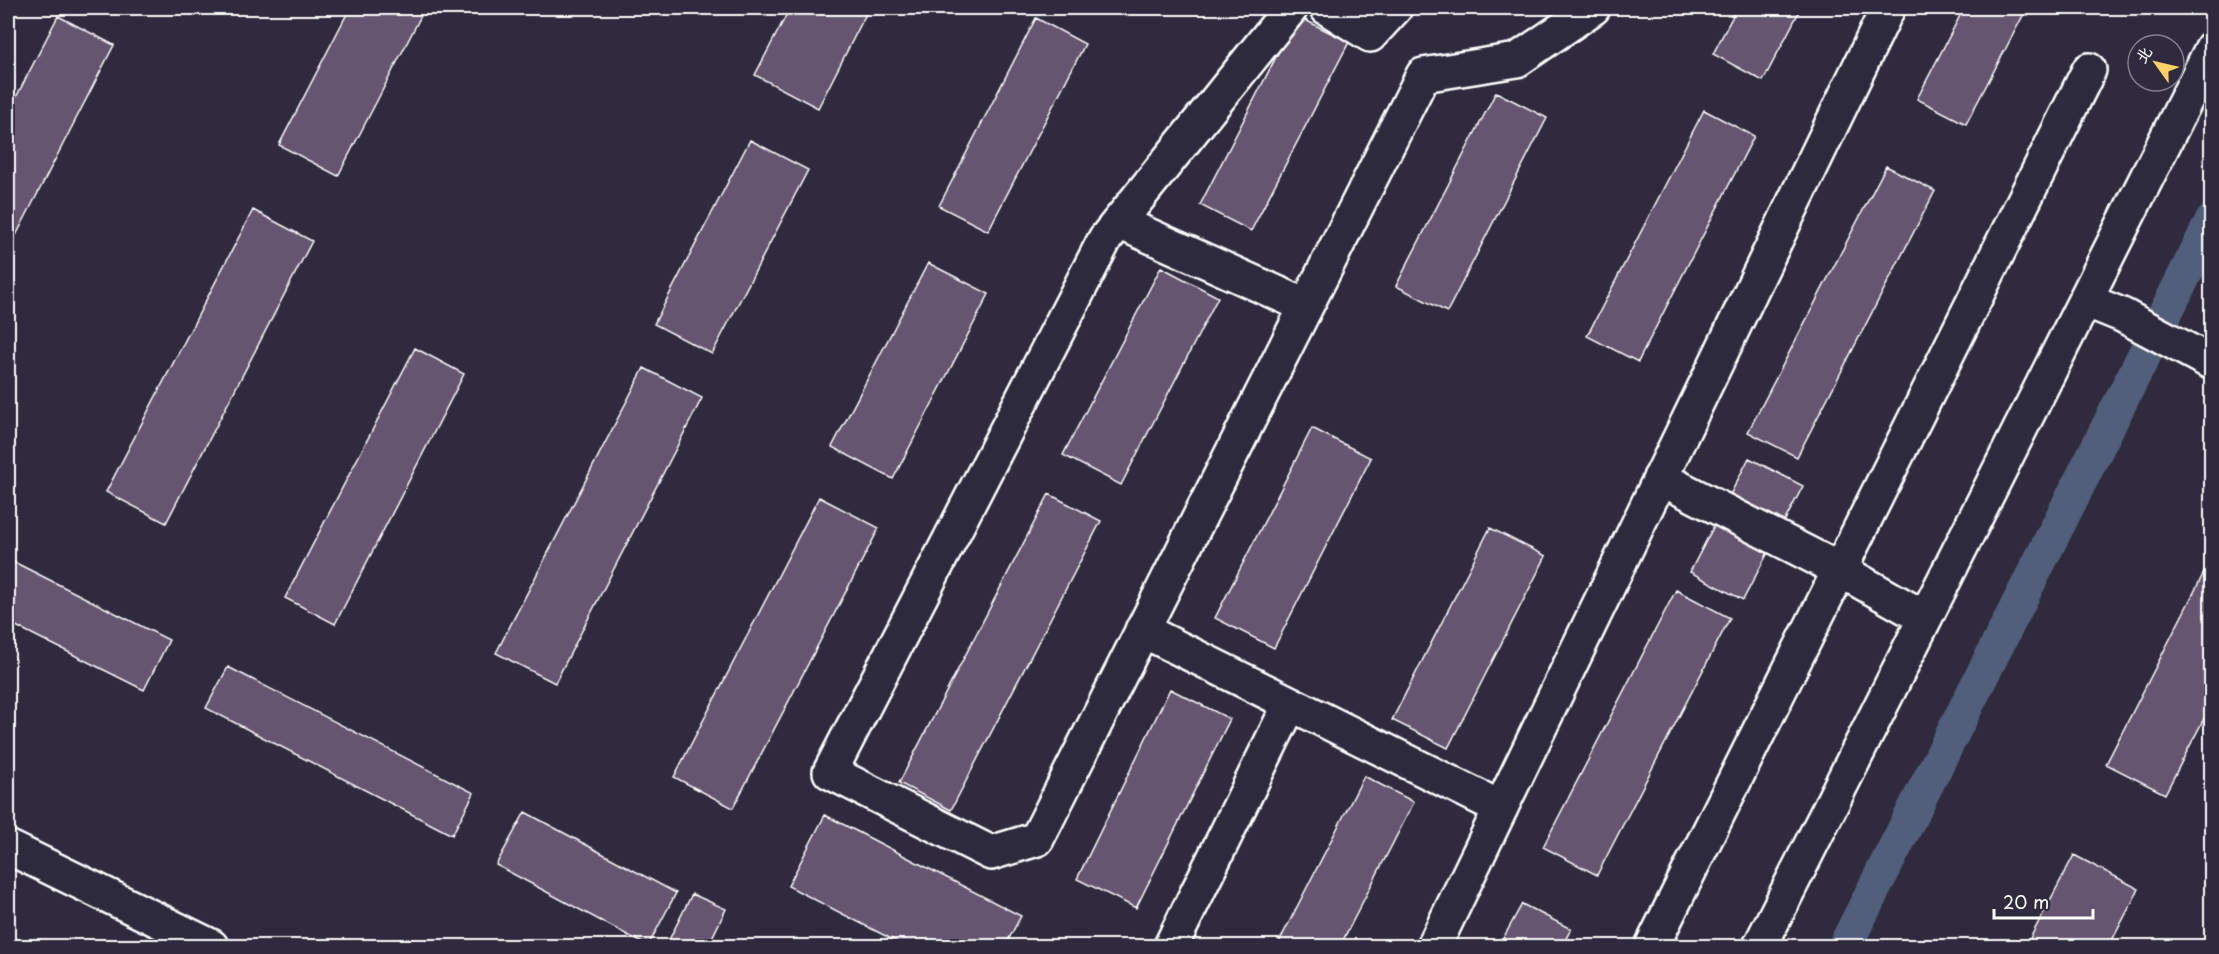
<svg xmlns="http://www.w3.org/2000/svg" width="2219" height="954" font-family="'Playpen Sans','LXGW WenKai TC',sans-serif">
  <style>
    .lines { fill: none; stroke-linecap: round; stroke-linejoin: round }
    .canal { stroke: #515e7a; stroke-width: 34 }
    .building { fill: #655570; stroke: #fff; stroke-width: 1.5 }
    .minor-casing { stroke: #fff; stroke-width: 38 }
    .minor { stroke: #2f2a3d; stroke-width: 33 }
  </style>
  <rect width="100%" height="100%" fill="#2f2a3d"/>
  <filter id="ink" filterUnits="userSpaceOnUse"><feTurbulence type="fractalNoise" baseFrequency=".0167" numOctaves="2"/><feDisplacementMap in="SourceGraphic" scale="12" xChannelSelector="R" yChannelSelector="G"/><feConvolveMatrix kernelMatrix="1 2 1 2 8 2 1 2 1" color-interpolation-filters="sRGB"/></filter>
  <g filter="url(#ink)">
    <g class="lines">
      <!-- canal -->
      <path class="canal" d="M1845 946 2212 221"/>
    </g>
    <!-- building -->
    <path class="building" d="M350 8H425L338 176 279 145Z
      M790 8H869L818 108 755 75Z
      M1737 8H1801L1763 81 1713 54Z
      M1964 8H2027L1966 124 1917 99Z
      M58 16 114 45 8 251V113Z
      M1297 16 1349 42 1251 231 1200 205Z
      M1036 18 1085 44 988 231 939 206Z
      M1496 92 1547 118 1447 312 1396 286Z
      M1704 110 1754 136 1638 362 1587 336Z
      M750 140 808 170 712 354 654 324Z
      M1886 166 1935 191 1797 457 1748 432Z
      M253 210 312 241 166 523 106 492Z
      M928 263 989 294 893 479 832 447Z
      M1161 267 1218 297 1121 485 1063 455Z
      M415 348 464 374 335 624 285 598Z
      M644 368 702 398 555 683 496 653Z
      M1312 428 1371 458 1274 648 1215 618Z
      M1749 458 1803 486 1743 600 1690 572Z
      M1049 494 1101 521 951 810 899 783Z
      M819 497 879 528 733 808 674 777Z
      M1490 528 1546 556 1448 748 1392 720Z
      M2212 557V703L2165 794 2106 764Z
      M8 559 169 640 144 690 8 622Z
      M1676 590 1730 618 1597 875 1543 847Z
      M228 667 474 793 452 835 206 708Z
      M1170 689 1230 719 1136 908 1077 879Z
      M1364 776 1414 802 1340 946H1277Z
      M525 812 676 893 648 946 496 865Z
      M825 815 1021 916 1005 946H905L788 886Z
      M2074 855 2139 889 2109 946H2026Z
      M692 894 726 909 708 946H666Z
      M1522 904 1571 929 1562 946H1499Z"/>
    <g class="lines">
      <defs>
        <path id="minor" d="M1291 8 1105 239 830 772 991 853 1037 839 1423 75 1517 60 1593 8
          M1327 8 1370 35 1395 8
          M1119 222 1306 306
          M2085 300 2122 315 2212 363
          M1660 478 1840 570 1925 618
          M1142 630 1501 808
          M8 847 211 946
          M1171 946 1290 704
          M1434 946 1888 8
          M1652 946 2089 70
          M1760 946 2212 48"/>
      </defs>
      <!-- minor casing -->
      <use href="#minor" class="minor-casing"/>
      <!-- minor -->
      <use href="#minor" class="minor"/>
    </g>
  </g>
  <!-- margin -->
  <rect width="2219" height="954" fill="none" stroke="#2f2a3d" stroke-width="30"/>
  <rect x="15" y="15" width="2189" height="924" fill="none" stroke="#fff" stroke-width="2" filter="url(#ink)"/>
  <!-- north arrow -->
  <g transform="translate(2156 63) rotate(304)"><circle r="28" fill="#2f2a3d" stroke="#827f8b" stroke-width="1.5"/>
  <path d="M0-4.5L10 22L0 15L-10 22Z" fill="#ffd166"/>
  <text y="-9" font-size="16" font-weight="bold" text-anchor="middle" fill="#ffffff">北</text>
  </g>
  <!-- scale -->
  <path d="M1994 909v9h99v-9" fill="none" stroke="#ffffff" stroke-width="3"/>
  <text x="2003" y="909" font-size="18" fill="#ffffff" stroke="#2f2a3d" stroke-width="4.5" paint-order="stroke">20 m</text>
</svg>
